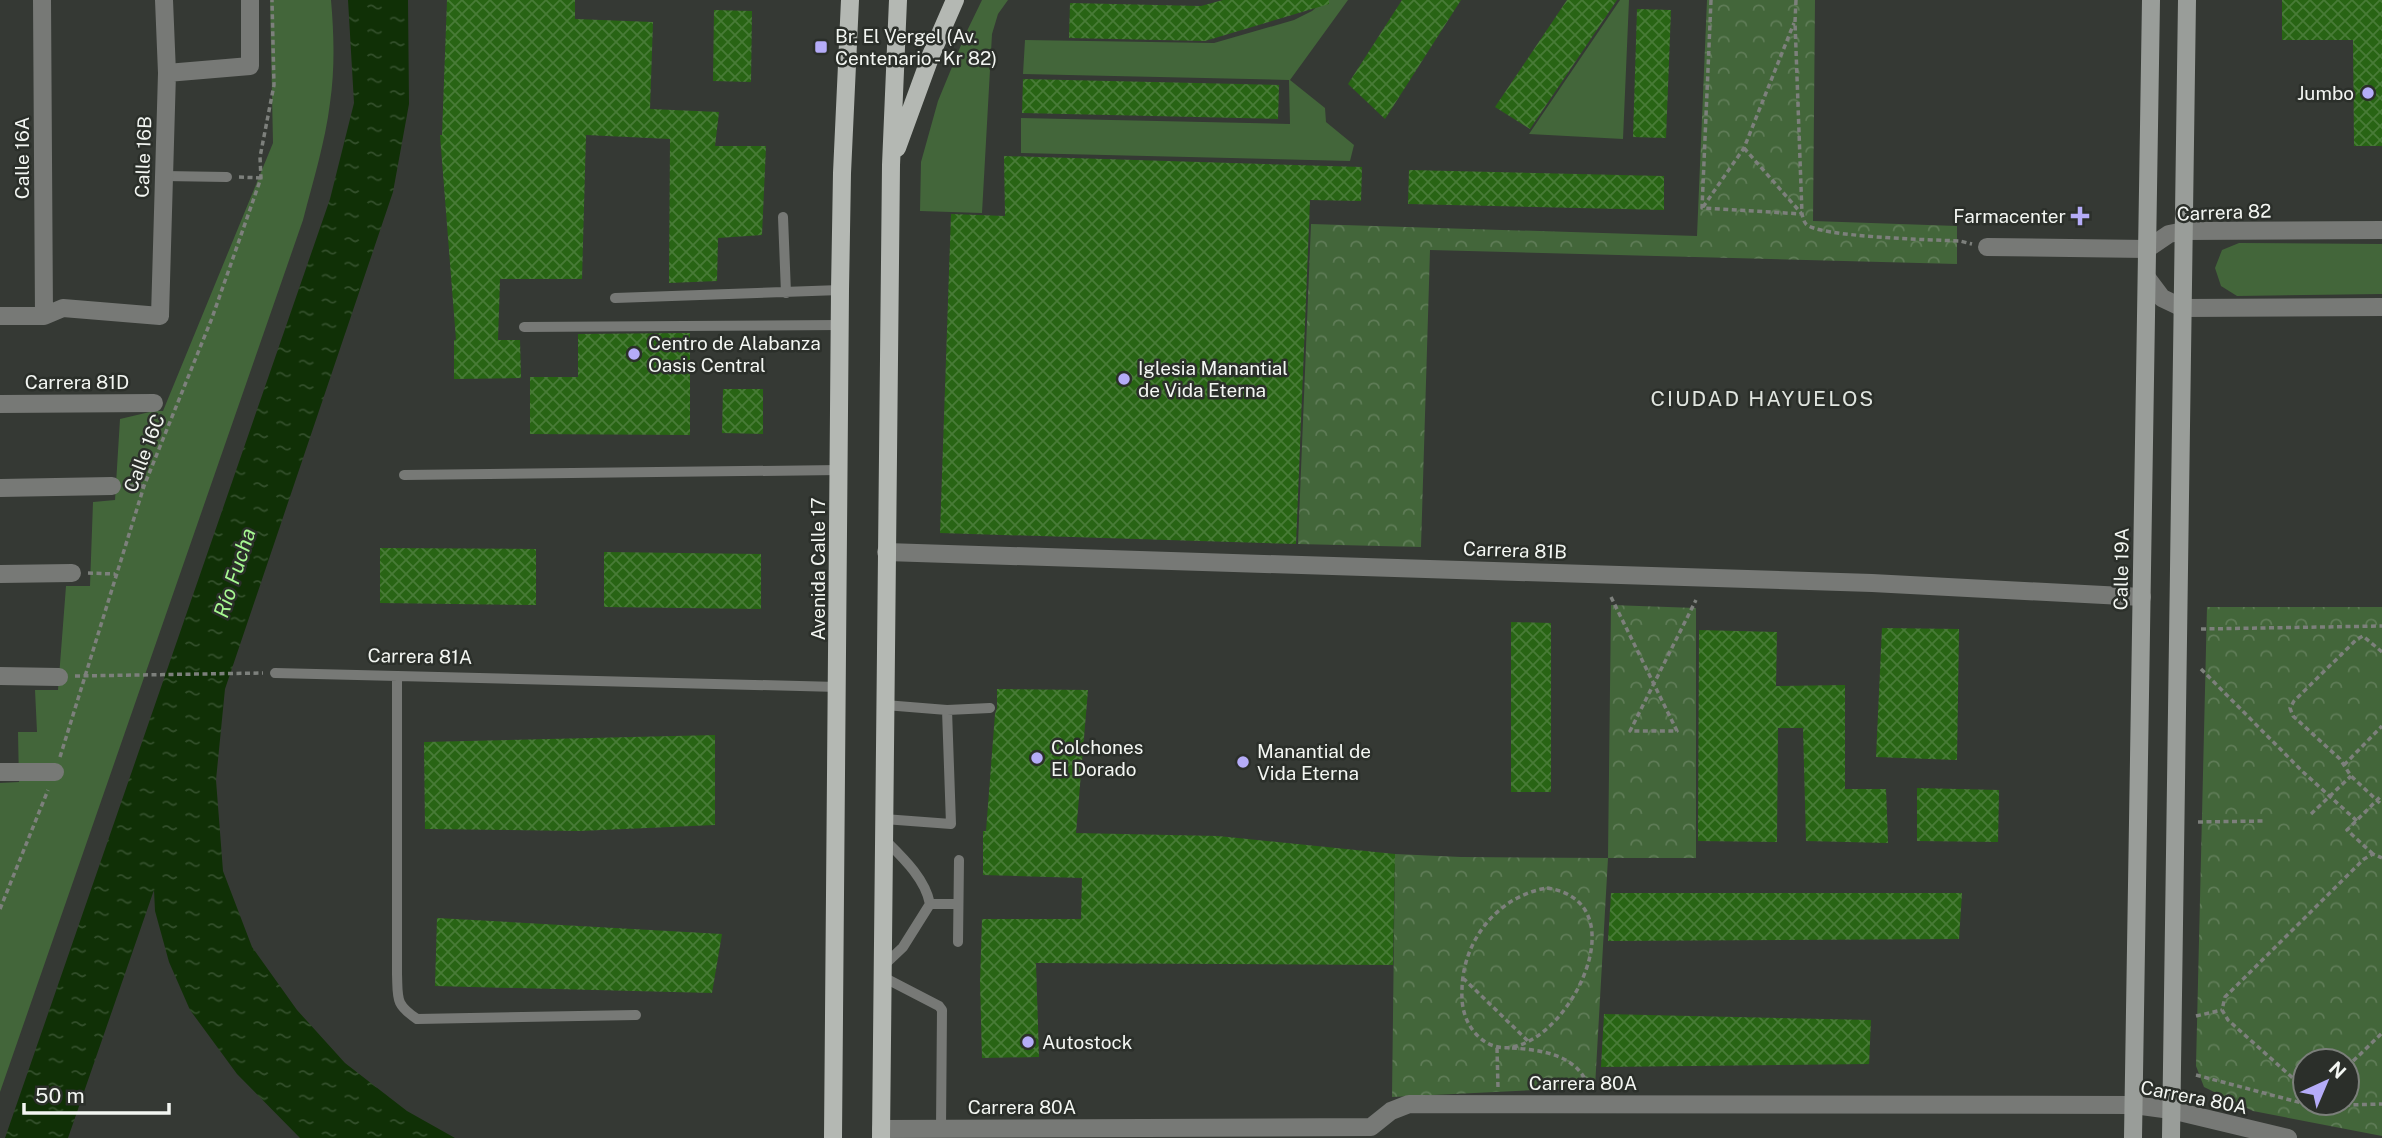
<svg xmlns="http://www.w3.org/2000/svg" width="2382" height="1138" font-family="'Public Sans',sans-serif">
  <style>
    .green { fill: #43663a }
    .forest { fill: url(#forest-crowns); fill-rule: evenodd }
    .water { fill: url(#water-ripples) }
    .building { fill: url(#building-cross-hatch) }
    .lines { fill: none; stroke-linecap: round; stroke-linejoin: round }
    .path { stroke: #7d807c; stroke-width: 3.5; stroke-dasharray: 5 3.5; stroke-linecap: butt }
    .lane { stroke: #777976; stroke-width: 10 }
    .street { stroke: #777976; stroke-width: 18 }
    .secondary { stroke: #999d99; stroke-width: 18 }
    .primary { stroke: #b4b8b3; stroke-width: 18 }
    .poi-dot { fill: #b5acf8; stroke: #2b2f2a; stroke-width: 2.5 }
    .labels { text-anchor: middle; stroke-width: 5; stroke-linejoin: round; paint-order: stroke }
    .poi-label { font-size: 19px; fill: #f3f6f2; stroke: #2b2f2a; text-anchor: start }
    .street-label { font-size: 19px; fill: #f3f6f2; stroke: #2b2f2a }
    .neighbourhood-label { font-size: 21px; letter-spacing: 2px; fill: #e0e5df; stroke: #2b2f2a }
    .water-label { font-size: 21px; font-style: italic; fill: #a6f891; stroke: #2b2f2a }
  </style>
  <defs>
    <pattern id="forest-crowns" width="20" height="18" patternUnits="userSpaceOnUse" patternTransform="scale(1.75)"><rect width="20" height="18" fill="#43663a"/><path d="M2 6a3 3 0 1 1 6 0M12 15a3 3 0 1 1 6 0" fill="none" stroke="#5f7c57"/></pattern>
    <pattern id="water-ripples" width="26" height="14" patternUnits="userSpaceOnUse" patternTransform="scale(1.75)"><rect width="26" height="14" fill="#103006"/><path d="M2 4q2-2 4 0t4 0M15 11q2-2 4 0t4 0" fill="none" stroke="#334f2b"/></pattern>
    <pattern id="building-cross-hatch" width="8" height="8" patternUnits="userSpaceOnUse" patternTransform="scale(1.75)"><rect width="8" height="8" fill="#286414"/><path d="M0 0l8 8M0 8l8-8" fill="none" stroke="#487b37"/></pattern>
  </defs>
  <rect width="100%" height="100%" fill="#353934"/>
  <!-- green -->
  <path class="green" d="M270 0H331C334 34 335 69 330 103 325 143 313 181 303 220L0 1092V783L19 782 18 732H37L35 690H58L66 586H90L93 502 115 500 120 419 154 411H163L273 143Z
    M982 0H1008L998 14 992 34 982 213 920 211 921 162 938 101 966 33Z
    M1325 0H1348L1290 80 1325 108 1326 122 1354 145 1350 161 1021 153V118L1290 124 1289 80 1023 74 1025 40 1214 43 1294 20 1312 11Z
    M1620 0H1629L1623 139 1529 134Z
    M2239 243 2382 244V294L2237 296 2221 286 2215 268 2222 250Z"/>
  <!-- forest -->
  <path class="forest" d="M1707 0H1815L1813 221 1957 226V264L1430 250 1421 547 1298 544 1311 224 1697 236Z
    M1611 605 1696 608V858H1608L1595 1087 1392 1097 1395 854 1461 857 1608 858Z
    M2207 607H2382V1136L2253 1111 2204 1087 2196 1066ZM2305 1061H2347V1103H2305Z"/>
  <!-- water -->
  <path class="water" d="M348 0H408L409 104 393 192 225 689 216 780 223 871 252 947 297 1010 345 1063 407 1111 455 1138H300L237 1074 190 1010 169 962 155 911 154 890 68 1138H5L330 199 354 103Z"/>
  <!-- building -->
  <path class="building" d="M447 0H575V19L653 22 650 109 719 112 715 146H766L762 235 718 238 717 281 669 283 670 139 586 135 582 279H500L498 340H520L521 378 454 379V340H456L440 135H442Z
    M1223 0H1329V4L1205 41 1069 38 1070 3 1201 6Z
    M1402 0H1461L1385 119 1348 84Z
    M1567 0H1617L1530 129 1495 107Z
    M2282 0H2382V146H2354L2353 40H2282Z
    M1637 9 1671 10 1666 138 1633 137Z
    M714 10 752 11 751 82 713 81Z
    M1023 79 1279 85 1278 119 1022 113Z
    M1004 156 1362 167 1361 201 1310 200 1296 544 940 533 951 214 1005 216Z
    M1409 170 1664 176V210L1408 204Z
    M690 333V435L530 434V377H578V334Z
    M723 389H763V434L722 433Z
    M380 548 536 549V605L380 603Z
    M604 552 761 554V609L604 607Z
    M1511 622 1551 623V792H1511Z
    M1882 628 1959 629 1957 760 1876 757Z
    M1699 630 1777 632 1776 686 1845 685V789H1886L1888 843 1806 841 1803 728H1778L1777 842 1698 841Z
    M997 689 1088 690 1076 833 1218 836 1395 854 1393 965 1036 963 1039 1057 982 1058 980 982 982 919H1081L1082 878 983 875V831H986L995 714 997 708Z
    M715 735V825L579 831 425 829 424 742Z
    M1917 788 1999 790 1998 842 1917 841Z
    M1611 893H1962L1959 939 1608 941Z
    M437 918 722 934 712 993 435 986Z
    M1604 1014 1871 1020 1869 1064 1601 1067Z"/>
  <g class="lines">
    <!-- path -->
    <path class="path" d="M1711 0 1702 208 1802 214
      M1796 0 1795 22 1802 214C1803 218 1804 222 1806 224 1817 237 1936 240 1960 241L1972 244
      M1744 148 1801 213
      M239 177 261 178
      M1703 207 1744 148 1794 23
      M129 486H144
      M88 573 115 574
      M1611 597 1677 731H1630L1696 600
      M2201 629 2382 626
      M2382 652 2363 636 2356 640 2294 701 2290 708 2293 716 2340 759 2351 776 2382 805
      M2201 669 2303 772 2357 821
      M75 676 263 673
      M60 757 144 486 212 318 261 178 260 157 274 85 272 0
      M2344 765 2382 726
      M2311 814 2351 776
      M2198 822 2263 821
      M2373 854 2347 830 2382 795
      M1547 888C1656 904 1541 1094 1479 1037 1465 1024 1461 1007 1462 989 1463 940 1498 896 1547 888Z
      M0 909 48 790
      M1463 978 1528 1041
      M2196 1016 2222 1010
      M1497 1048 1498 1088
      M1512 1048C1543 1050 1579 1055 1589 1089
      M2347 1067 2382 1033
      M2196 1075 2313 1106 2382 1104
      M2305 1089 2228 1020 2222 1010 2225 997 2364 859 2373 854 2382 858"/>
    <!-- lane -->
    <path class="lane" d="M164 176 227 177
      M783 217 786 293
      M615 298 840 290
      M524 327 840 325
      M404 475 839 470
      M275 673 838 687
      M397 676V974C398 999 395 1004 417 1019L636 1015
      M885 705 947 710 990 708
      M884 819 951 824 947 710
      M930 904H957
      M958 942 959 860
      M883 966 903 947 930 904C925 878 902 857 884 839
      M883 977 939 1006 942 1010 941 1128"/>
    <!-- street -->
    <path class="street" d="M42 0 44 316
      M167 73 250 66V0
      M1987 247 2147 249 2169 234 2184 231 2382 230
      M2147 278 2162 298 2183 308 2382 307
      M0 316H44L63 308 160 316 167 73 164 0
      M0 404 154 403
      M0 488 112 486
      M886 552 1872 583 2142 597
      M0 574 72 573
      M0 676 59 677
      M0 772H55
      M881 1129 1371 1127 1391 1111 1409 1104 2134 1105 2171 1110 2288 1138"/>
    <!-- secondary -->
    <path class="secondary" d="M2133 1138 2151 0
      M2171 1138 2187 0"/>
    <!-- primary -->
    <path class="primary" d="M897 148 931 55 955 0
      M833 1138 840 290 842 173 850 0
      M881 1138 891 165 898 0"/>
  </g>
  <!-- markers -->
  <g class="poi-dot">
    <rect x="814" y="40" width="14" height="14" rx="3.5"/>
    <circle cx="2368" cy="93" r="7"/>
    <path d="M2076.5 205.5h7v7h7v7h-7v7h-7v-7h-7v-7h7z"/>
    <circle cx="634" cy="354" r="7"/>
    <circle cx="1124" cy="379" r="7"/>
    <circle cx="1037" cy="758" r="7"/>
    <circle cx="1243" cy="762" r="7"/>
    <circle cx="1028" cy="1042" r="7"/>
  </g>
  <g class="labels">
    <!-- poi labels -->
    <g class="poi-label">
      <text x="835" y="43">Br. El Vergel (Av.<tspan x="835" dy="22">Centenario - Kr 82)</tspan></text>
      <text x="2354" y="100" text-anchor="end">Jumbo</text>
      <text x="2066" y="223" text-anchor="end">Farmacenter</text>
      <text x="648" y="350">Centro de Alabanza<tspan x="648" dy="22">Oasis Central</tspan></text>
      <text x="1138" y="375">Iglesia Manantial<tspan x="1138" dy="22">de Vida Eterna</tspan></text>
      <text x="1051" y="754">Colchones<tspan x="1051" dy="22">El Dorado</tspan></text>
      <text x="1257" y="758">Manantial de<tspan x="1257" dy="22">Vida Eterna</tspan></text>
      <text x="1042" y="1049">Autostock</text>
    </g>
    <!-- street labels -->
    <g class="street-label">
      <text transform="translate(143 157) rotate(-88)" y="7">Calle 16B</text>
      <text transform="translate(22 158) rotate(-90)" y="7">Calle 16A</text>
      <text transform="translate(2224 212) rotate(-2)" y="7">Carrera 82</text>
      <text x="77" y="389">Carrera 81D</text>
      <text transform="translate(144 453) rotate(-69)" y="7">Calle 16C</text>
      <text transform="translate(1515 550) rotate(2)" y="7">Carrera 81B</text>
      <text transform="translate(818 569) rotate(-90)" y="7">Avenida Calle 17</text>
      <text transform="translate(2121 569) rotate(-89)" y="7">Calle 19A</text>
      <text transform="translate(420 656) rotate(1)" y="7">Carrera 81A</text>
      <text x="1583" y="1090">Carrera 80A</text>
      <text transform="translate(2194 1097) rotate(11)" y="7">Carrera 80A</text>
      <text x="1022" y="1114">Carrera 80A</text>
    </g>
    <!-- neighbourhood labels -->
    <g class="neighbourhood-label">
      <text x="1763" y="406">CIUDAD HAYUELOS</text>
    </g>
    <!-- water labels -->
    <g class="water-label">
      <text transform="translate(235 573) rotate(-72)" y="7">Río Fucha</text>
    </g>
  </g>
  <!-- north arrow -->
  <g transform="translate(2326 1082) rotate(44)"><circle r="33" fill="#2b2f2a" stroke="#7b7f7a" stroke-width="2"/>
  <path d="M0-5L12 26L0 18L-12 26Z" fill="#b5acf8"/>
  <text y="-10" font-size="19" font-weight="bold" text-anchor="middle" fill="#f3f6f2">N</text>
  </g>
  <!-- scale -->
  <path d="M24 1103v10h145v-10" fill="none" stroke="#f3f6f2" stroke-width="3.5"/>
  <text x="35" y="1103" font-size="21" fill="#f3f6f2" stroke="#2b2f2a" stroke-width="5" paint-order="stroke">50 m</text>
</svg>
